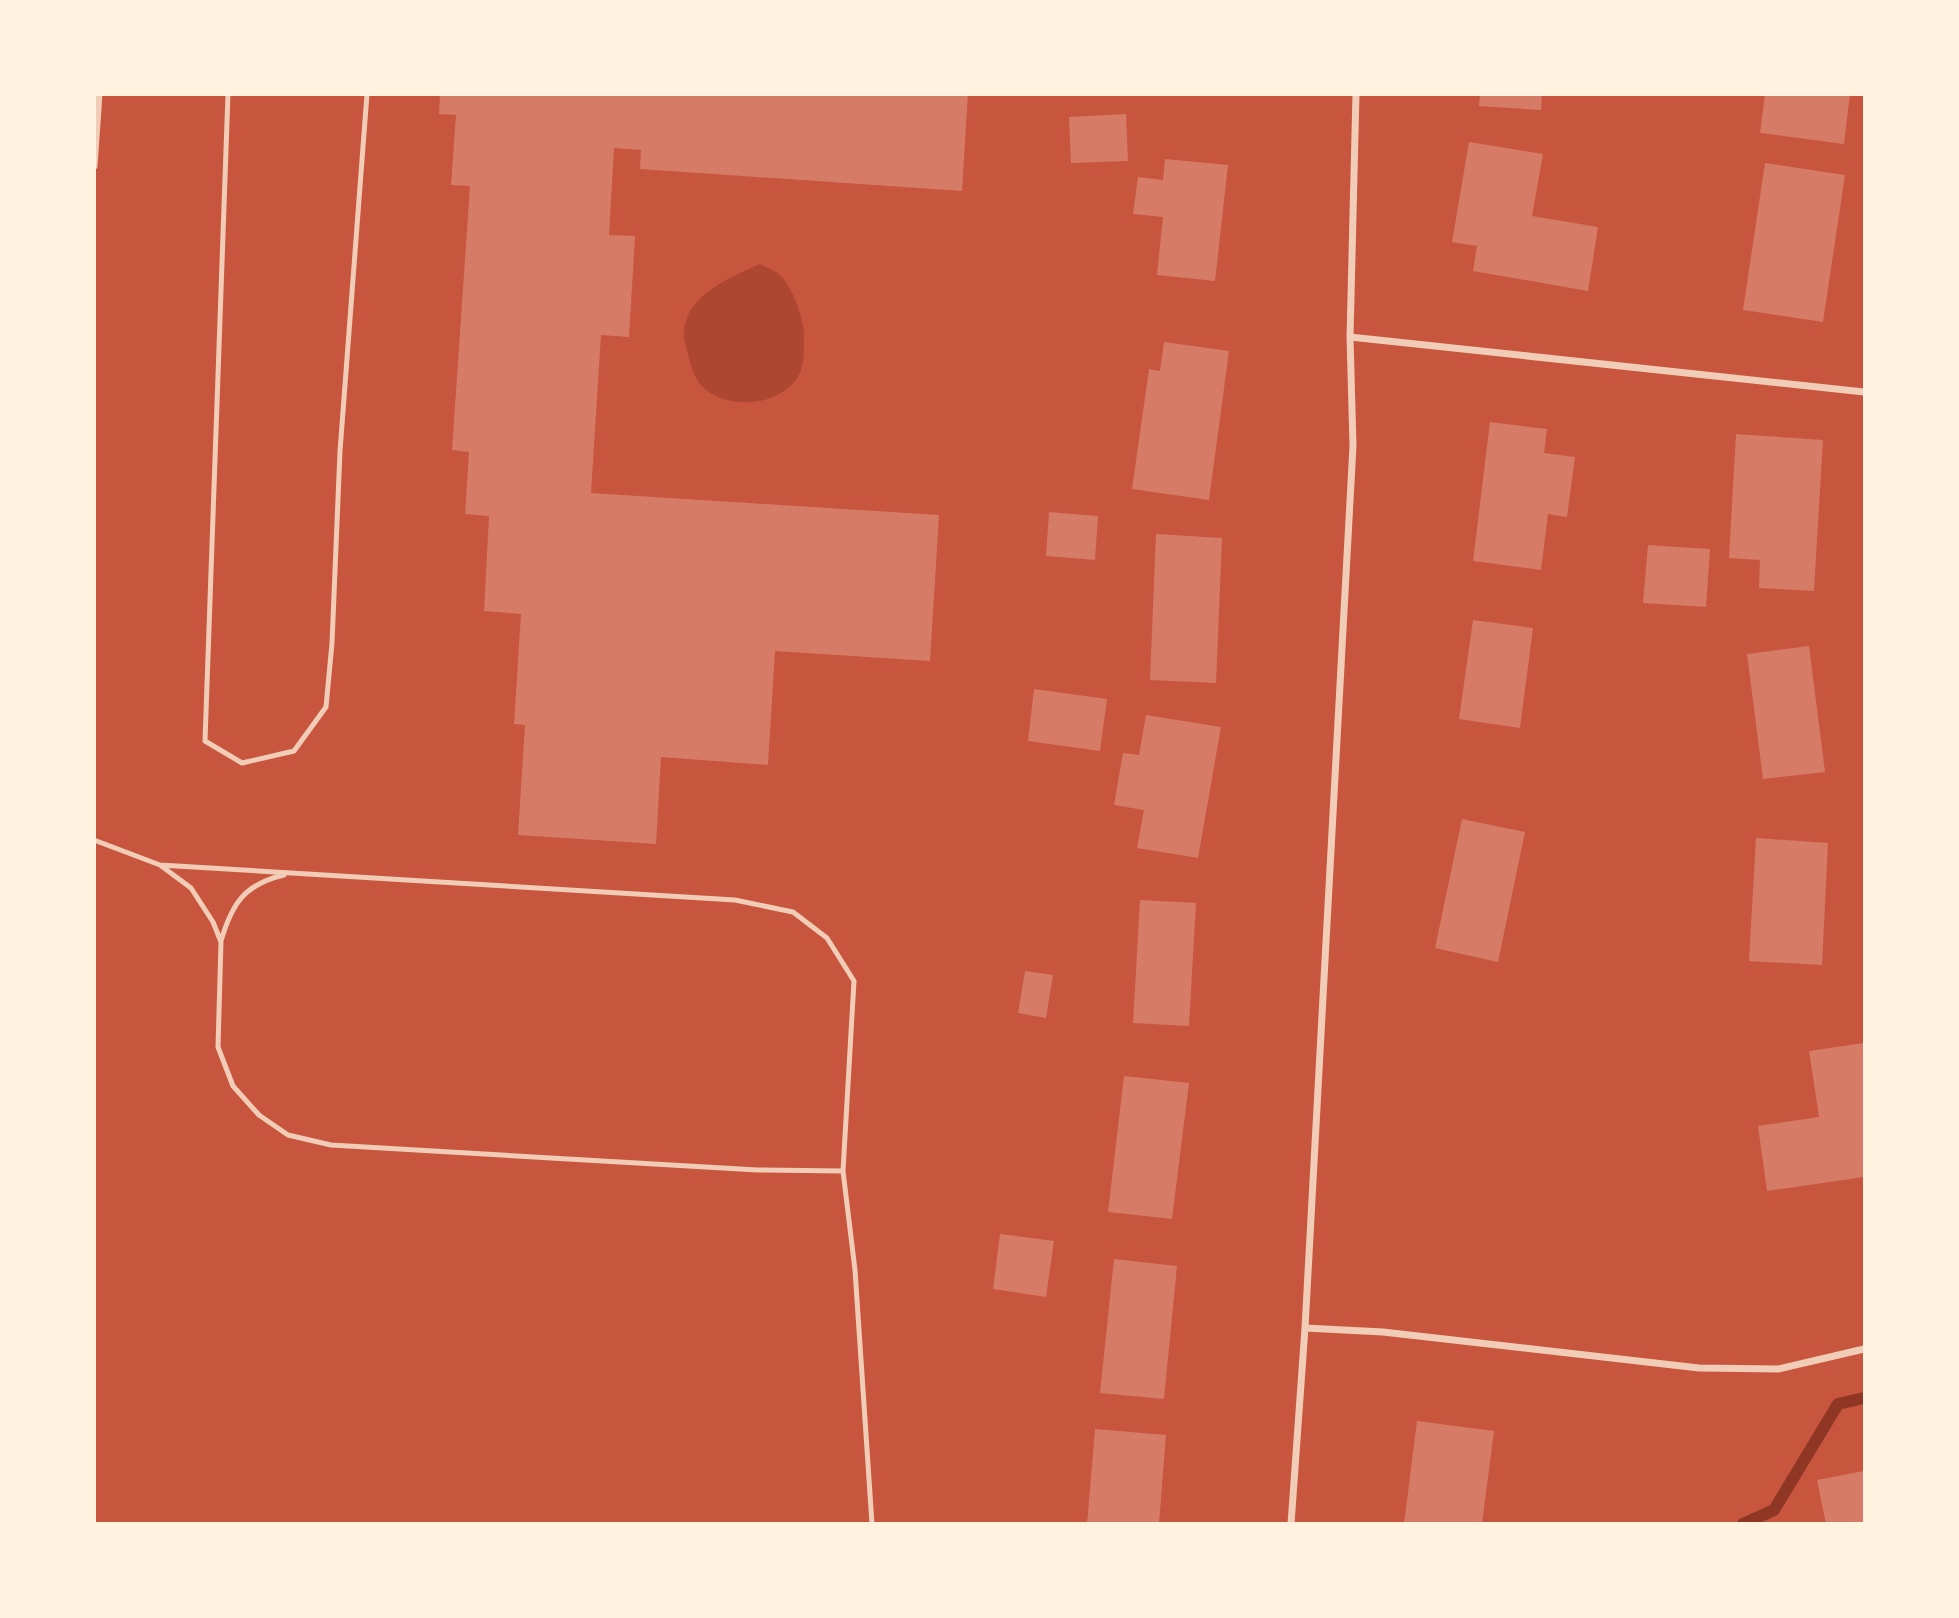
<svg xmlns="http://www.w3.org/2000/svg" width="1959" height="1618" font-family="'IBM Plex Serif',serif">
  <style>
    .green { fill: #ae4732 }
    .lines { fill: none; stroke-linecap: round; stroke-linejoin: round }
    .stream { stroke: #8f3625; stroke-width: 12 }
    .building { fill: #d67c66 }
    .service { stroke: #f1ccb7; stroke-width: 5 }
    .minor { stroke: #f1ccb7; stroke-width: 7 }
  </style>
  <rect width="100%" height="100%" fill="#c8553d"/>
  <!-- green -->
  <path class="green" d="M760 264C765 267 774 270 779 274 792 286 803 316 804 333 804 346 805 363 799 375 781 408 723 411 700 384 694 377 690 363 688 354 687 348 683 339 684 333 685 295 731 277 760 264Z"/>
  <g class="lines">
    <!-- stream -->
    <path class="stream" d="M1743 1524 1774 1510 1838 1404 1864 1398"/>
  </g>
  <!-- building -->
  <path class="building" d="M440 94H968L962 191 640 169 641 150 614 148 609 235 635 236 629 337 601 335 591 493 939 515 930 661 775 651 768 765 661 757 656 844 518 835 525 725 514 724 521 614 484 611 489 516 465 514 469 452 452 450 470 186 451 185 456 115 439 114Z
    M1480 94H1542L1541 110 1479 106Z
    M1765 94H1850L1844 144 1760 133Z
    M1126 114 1128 161 1071 163 1069 117Z
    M1469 142 1543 154 1532 216 1598 227 1588 291 1473 271 1477 246 1452 242Z
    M1165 159 1228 165 1215 281 1157 275 1163 217 1133 214 1138 177 1163 180Z
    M1765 163 1845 175 1823 322 1743 310Z
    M1164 342 1229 351 1209 500 1132 489 1149 369 1160 371Z
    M1490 422 1547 429 1544 453 1575 457 1567 517 1548 514 1541 570 1473 561Z
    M1736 434 1823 440 1814 591 1759 588 1760 560 1729 558Z
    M1049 512 1098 516 1095 560 1046 556Z
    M1156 534 1222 538 1216 683 1150 680Z
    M1648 545 1710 549 1706 607 1643 603Z
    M1473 620 1533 628 1520 728 1459 719Z
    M1809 646 1825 772 1763 779 1747 654Z
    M1034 689 1107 699 1100 751 1028 741Z
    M1146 715 1221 727 1198 858 1137 848 1144 810 1114 805 1123 753 1139 755Z
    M1462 819 1525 832 1498 962 1435 948Z
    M1756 838 1828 843 1822 965 1749 961Z
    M1140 900 1196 903 1189 1026 1133 1023Z
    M1025 971 1053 975 1046 1018 1018 1013Z
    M1864 1043V1177L1767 1191 1758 1126 1819 1117 1809 1051Z
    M1124 1076 1189 1083 1172 1219 1108 1212Z
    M1000 1234 1054 1241 1046 1297 993 1289Z
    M1114 1259 1177 1266 1164 1399 1100 1393Z
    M1417 1421 1494 1431 1482 1524H1404Z
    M1095 1429 1166 1435 1159 1524H1087Z
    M1864 1471V1524H1826L1817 1480Z"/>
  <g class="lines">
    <!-- service -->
    <path class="service" d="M228 94 205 741 242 763 294 751 326 707 332 643 340 451 367 94
      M94 840 160 865 191 888 213 922 221 942 218 1047 233 1086 259 1115 288 1135 331 1145 757 1170 843 1171 854 981 827 938 793 912 735 900 160 865
      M221 941C232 903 245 884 284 875
      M843 1171 855 1270 872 1524"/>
    <!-- minor -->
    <path class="minor" d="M94 166 99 94
      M1350 337 1864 392
      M1305 1328 1383 1332 1699 1368 1778 1369 1864 1349
      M1291 1524 1305 1328 1353 446 1350 337 1356 94"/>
  </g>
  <!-- border -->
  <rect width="1959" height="1618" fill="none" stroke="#fff3e0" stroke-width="192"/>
</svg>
